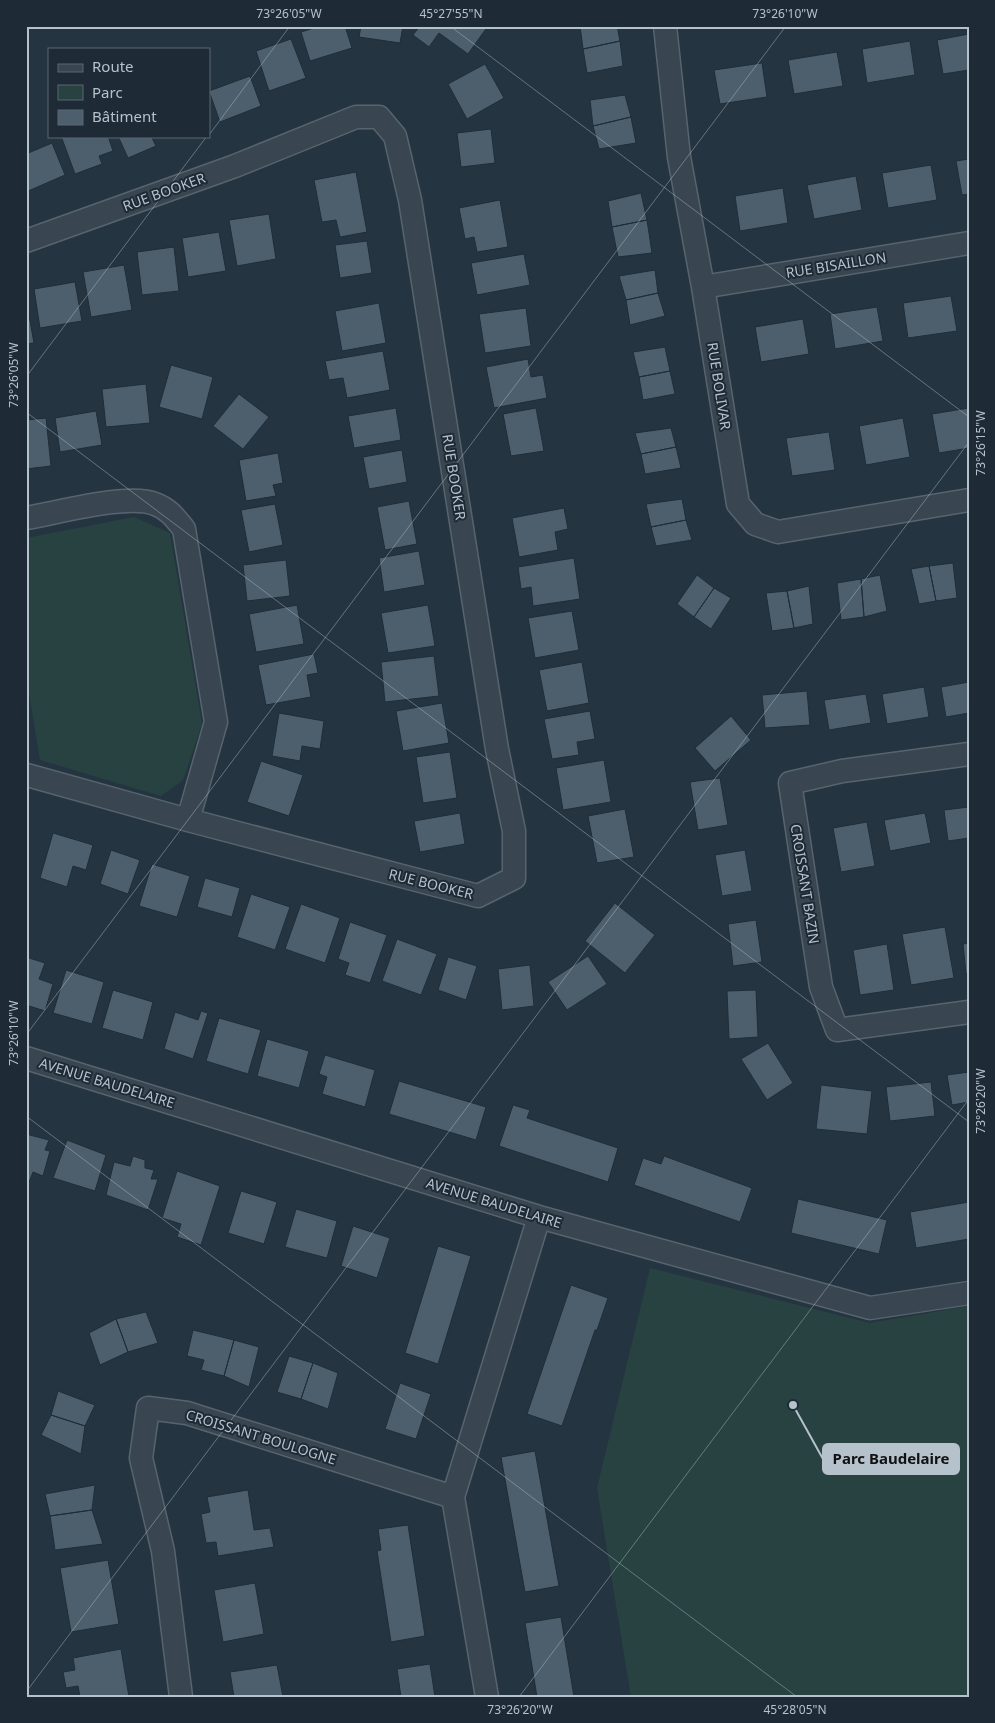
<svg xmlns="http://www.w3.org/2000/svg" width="995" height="1723" font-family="'Noto Sans',sans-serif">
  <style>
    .park { fill: #274241 }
    .building { fill: #4d5f6c; stroke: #202d38 }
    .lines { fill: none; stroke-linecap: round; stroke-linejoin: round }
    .minor-casing { stroke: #57646e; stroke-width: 25 }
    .minor { stroke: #394651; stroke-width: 22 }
    .ticks { fill: none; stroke: #b5c1cb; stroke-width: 1; stroke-opacity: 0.45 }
    .labels { text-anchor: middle; stroke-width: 4; stroke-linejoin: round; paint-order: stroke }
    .street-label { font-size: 14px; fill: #b5c1cb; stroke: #1e2b36 }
    .leader { fill: none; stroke: #b5c1cb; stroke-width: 2 }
    .callout-dot { fill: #b5c1cb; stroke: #1e2b36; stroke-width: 2 }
    .callout { fill: #b5c1cb; stroke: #b5c1cb; stroke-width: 2 }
    .callout-label { font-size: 15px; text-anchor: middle; font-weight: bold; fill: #111 }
    .neatline { fill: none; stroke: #b5c1cb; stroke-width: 2 }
    .ticks-label { font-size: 12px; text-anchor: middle; fill: #b5c1cb }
  </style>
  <rect width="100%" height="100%" fill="#243541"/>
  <!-- park -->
  <path class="park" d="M134 517 170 533 202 724 183 780 161 796 40 760 26 675V538Z
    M650 1268 870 1323 969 1306V1697H631L597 1488Z"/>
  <!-- building -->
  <path class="building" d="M314 26H345L352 48 310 61 301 32 314 28Z
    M361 26H403L400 43 359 37Z
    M420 26H488L468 54 439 33 429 47 413 35Z
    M580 26H617L620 41 583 49Z
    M969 34V70L943 74 937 40Z
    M291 39 306 78 269 91 256 51Z
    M620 41 623 66 587 73 583 49Z
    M910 41 915 75 867 83 862 49Z
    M837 52 843 86 794 94 788 60Z
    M762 63 767 97 720 104 714 70Z
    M485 64 504 98 467 119 448 84Z
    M250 76 261 106 220 122 209 91Z
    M625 95 631 117 593 126 590 100Z
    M631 117 636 143 599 149 593 126Z
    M491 129 495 163 461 167 457 133Z
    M61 136H108L113 151 99 156 102 164 75 174Z
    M118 136H151L156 146 128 158Z
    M52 143 65 175 26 192V154Z
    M969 159V194L962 195 956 161Z
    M931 165 937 200 888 208 882 173Z
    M356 172 367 232 340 237 336 220 322 222 314 180Z
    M856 176 862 210 814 219 807 185Z
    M783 188 788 223 740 231 735 196Z
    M641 193 647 220 612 227 608 201Z
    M500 200 508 247 477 252 474 237 465 239 459 208Z
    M269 214 276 259 237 266 229 220Z
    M647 220 652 253 618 257 612 227Z
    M219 232 226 271 188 277 182 238Z
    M367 241 372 273 340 278 335 245Z
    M174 247 179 291 142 295 137 252Z
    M524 254 530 285 477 295 471 263Z
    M124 265 132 310 91 317 83 272Z
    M655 270 658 293 626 300 619 276Z
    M75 282 82 321 40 328 34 289Z
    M658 293 665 316 630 325 626 300Z
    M951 296 957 331 908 338 903 303Z
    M26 299 34 343 26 344Z
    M379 303 386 343 342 351 335 311Z
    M877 307 883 341 835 349 830 314Z
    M526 308 531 346 485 353 479 314Z
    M803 319 809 354 761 362 755 327Z
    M665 347 670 371 639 377 633 352Z
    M383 351 390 390 347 398 343 378 329 380 325 361Z
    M528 359 531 377 543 375 547 398 494 408 486 367Z
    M171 365 213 377 202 419 159 407Z
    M670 371 675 394 643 400 639 377Z
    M146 384 150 423 106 427 102 389Z
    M239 394 269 417 243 449 213 426Z
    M396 408 401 440 354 448 348 416Z
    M536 408 544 451 511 456 503 414Z
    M969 408V448L939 453 932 414Z
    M96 411 102 445 60 452 55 418Z
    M46 418 51 466 26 469V420Z
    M903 418 910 457 866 465 859 426Z
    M671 428 676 447 641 454 635 433Z
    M829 432 835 470 792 476 786 438Z
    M676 447 681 468 645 474 641 454Z
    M402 450 407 482 369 489 363 457Z
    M278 453 283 483 273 485 276 496 246 501 239 460Z
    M682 499 686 520 651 527 646 504Z
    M409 501 417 544 385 550 377 507Z
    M275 504 283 545 249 552 241 510Z
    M564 508 568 529 555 532 558 550 519 557 512 518Z
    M686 520 692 540 656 546 651 527Z
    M419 551 425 585 384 592 379 558Z
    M574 558 580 599 533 606 531 587 521 589 518 567Z
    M286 560 290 596 247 601 243 565Z
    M953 563 957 598 936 601 929 566Z
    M929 566 936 601 919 604 911 569Z
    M697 575 714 588 694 617 677 604Z
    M880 575 887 611 864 617 861 579Z
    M861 579 864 617 841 620 837 583Z
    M809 586 813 624 794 628 787 591Z
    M714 588 731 598 711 629 694 617Z
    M787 591 794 628 772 631 766 593Z
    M297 605 304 644 256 652 249 614Z
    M428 605 435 646 388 653 381 613Z
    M572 611 579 650 535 658 528 618Z
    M314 654 318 673 307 675 311 697 266 705 258 665Z
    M434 656 439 696 385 702 381 662Z
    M582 662 589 703 547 711 539 670Z
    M969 682V713L946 717 941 687Z
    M924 687 929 717 887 724 882 694Z
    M807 691 810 725 765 728 762 695Z
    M866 694 871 723 829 730 824 700Z
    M442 703 449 743 403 751 396 711Z
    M590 711 595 739 577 742 579 755 552 759 544 719Z
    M279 713 324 721 320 749 302 746 300 761 272 756Z
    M731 716 751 740 715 771 695 748Z
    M450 752 457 798 423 803 416 757Z
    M604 760 611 802 563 810 556 768Z
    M261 761 303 775 289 816 247 802Z
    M720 778 728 825 698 830 690 782Z
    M969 807V838L948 841 944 810Z
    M625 809 634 857 597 863 588 816Z
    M460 813 465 844 420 852 414 821Z
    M925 813 931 843 890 851 884 820Z
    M867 822 875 866 841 872 833 828Z
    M53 833 93 845 86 870 73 866 67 887 40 878Z
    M111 850 140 860 128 894 100 884Z
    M745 850 752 891 722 896 715 855Z
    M152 864 190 876 177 917 139 906Z
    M205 878 240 888 232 917 197 907Z
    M251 894 290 907 275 950 237 937Z
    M615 903 655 935 625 973 585 941Z
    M301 904 340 918 325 963 285 949Z
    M756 920 762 962 733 966 728 924Z
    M350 922 387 935 370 983 345 975 349 963 338 959Z
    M945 927 954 978 911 985 902 934Z
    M397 939 437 954 421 995 382 981Z
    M969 943V973L966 974 963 944Z
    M887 944 894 990 860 995 853 950Z
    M588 956 607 984 567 1010 548 982Z
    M26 957 45 963 39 979 53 984 45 1011 26 1005Z
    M448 957 477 966 466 1000 438 990Z
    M530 965 534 1006 502 1010 498 969Z
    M66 970 104 982 92 1024 53 1013Z
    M113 990 153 1002 143 1040 102 1028Z
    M756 990 758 1037 729 1039 727 991Z
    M201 1011 208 1013 193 1059 164 1049 175 1012 198 1020Z
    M219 1018 261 1030 248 1074 206 1061Z
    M267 1039 309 1051 299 1088 257 1076Z
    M768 1043 793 1083 767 1100 741 1059Z
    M325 1055 375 1070 365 1107 322 1094 327 1077 319 1074Z
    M969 1072V1102L952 1105 947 1075Z
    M399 1081 486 1107 476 1140 389 1114Z
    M931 1082 935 1116 890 1121 886 1087Z
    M821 1085 872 1091 867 1134 816 1129Z
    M513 1105 530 1110 527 1118 618 1148 608 1182 499 1146Z
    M26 1134 49 1140 45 1150 50 1151 43 1176 33 1172 27 1188Z
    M67 1140 106 1155 95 1191 53 1178Z
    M133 1156 145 1160V1168L154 1170 151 1179H158L148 1210 106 1195 114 1162 130 1166Z
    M664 1156 752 1188 740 1222 634 1185 643 1158 661 1164Z
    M177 1171 220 1186 201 1245 177 1237 181 1224 162 1218Z
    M241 1191 277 1202 264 1244 228 1233Z
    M798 1199 887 1220 879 1254 791 1233Z
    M969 1202V1239L916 1248 910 1212Z
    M296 1209 337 1221 327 1258 285 1247Z
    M353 1226 390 1238 377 1278 341 1266Z
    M438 1246 471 1256 438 1364 405 1353Z
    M571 1285 608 1298 597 1330H595L562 1426 527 1414Z
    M146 1312 158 1343 128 1352 116 1319Z
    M116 1319 128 1352 100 1365 89 1333Z
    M193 1330 234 1340 224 1376 201 1370 204 1360 187 1356Z
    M234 1340 259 1347 249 1387 224 1376Z
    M289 1356 313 1363 301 1399 277 1392Z
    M313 1363 338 1373 328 1409 301 1399Z
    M400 1383 431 1394 416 1439 385 1429Z
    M58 1391 95 1405 85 1426 51 1415Z
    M51 1415 85 1426 81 1454 41 1435Z
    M535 1451 559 1586 525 1592 501 1457Z
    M95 1485 92 1510 50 1516 45 1494Z
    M248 1490 254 1530 270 1528 274 1547 218 1556 216 1542 206 1543 201 1514 210 1512 207 1497Z
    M92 1510 103 1544 55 1550 50 1516Z
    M408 1525 425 1636 391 1642 377 1551 381 1550 378 1529Z
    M108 1560 119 1624 71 1632 60 1568Z
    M255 1583 264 1634 223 1642 214 1590Z
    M561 1617 574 1697H537L525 1623Z
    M121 1649 129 1697H80L78 1686 66 1688 63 1672 75 1670 73 1658Z
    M430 1664 435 1697H401L397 1669Z
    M277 1665 283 1697H234L230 1672Z"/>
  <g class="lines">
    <defs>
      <path id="minor" d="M665 26 679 157 703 287 738 504 755 524 778 532 969 500
        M26 241 235 166 356 117H379L395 136 410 200 497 749 514 831V878L478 896 188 820 27 775
        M703 287 969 243
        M26 518C57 513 128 493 155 504 169 509 175 518 184 529L216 722 188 820
        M969 754 842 771 790 783 821 987 837 1030 969 1012
        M26 1058 539 1217 870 1308 969 1293
        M181 1697 163 1551 141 1458 148 1408 187 1413 453 1497
        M487 1697 453 1497 539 1217"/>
    </defs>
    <!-- minor casing -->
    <use href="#minor" class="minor-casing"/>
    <!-- minor -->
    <use href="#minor" class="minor"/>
  </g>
  <!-- ticks -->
  <path class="ticks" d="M450 26 969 417M209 135 290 26M26 377 207 136M26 412 969 1122M26 1035 786 26M26 1116 797 1697M26 1692 969 442M519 1697 969 1099"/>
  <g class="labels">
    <!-- street labels -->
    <g class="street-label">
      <text transform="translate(164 192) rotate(-20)" y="5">RUE BOOKER</text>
      <text transform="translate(836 265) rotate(-9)" y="5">RUE BISAILLON</text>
      <text transform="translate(719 386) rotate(81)" y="5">RUE BOLIVAR</text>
      <text transform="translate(454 477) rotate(81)" y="5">RUE BOOKER</text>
      <text transform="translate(431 884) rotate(14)" y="5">RUE BOOKER</text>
      <text transform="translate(805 884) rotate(81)" y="5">CROISSANT BAZIN</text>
      <text transform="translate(107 1083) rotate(17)" y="5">AVENUE BAUDELAIRE</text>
      <text transform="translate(494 1203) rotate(17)" y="5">AVENUE BAUDELAIRE</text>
      <text transform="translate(261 1437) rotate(17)" y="5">CROISSANT BOULOGNE</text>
    </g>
  </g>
  <!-- callouts -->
  <path class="leader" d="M793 1405L823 1459"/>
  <circle class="callout-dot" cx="793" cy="1405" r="5"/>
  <rect class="callout" x="823" y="1444" width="136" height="30" rx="5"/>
  <g class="callout-label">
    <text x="891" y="1464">Parc Baudelaire</text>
  </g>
  <!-- border -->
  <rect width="995" height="1723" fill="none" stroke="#1e2b36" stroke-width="55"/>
  <!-- legend -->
  <rect x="48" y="48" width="162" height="90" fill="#1e2b36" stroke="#5a6772"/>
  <rect x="58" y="64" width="25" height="8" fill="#394651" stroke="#5a6772"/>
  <text x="92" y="72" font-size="15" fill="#b5c1cb">Route</text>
  <rect x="58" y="85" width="25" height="15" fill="#274241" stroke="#5a6772"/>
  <text x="92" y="98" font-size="15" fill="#b5c1cb">Parc</text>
  <rect x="58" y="110" width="25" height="15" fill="#4d5f6c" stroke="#5a6772"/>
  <text x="92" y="122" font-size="15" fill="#b5c1cb">Bâtiment</text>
  <rect x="28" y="28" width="940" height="1668" class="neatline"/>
  <g class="ticks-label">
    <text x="289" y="18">73°26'05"W</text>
    <text x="451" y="18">45°27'55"N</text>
    <text x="785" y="18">73°26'10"W</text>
    <text transform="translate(14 375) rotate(-90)" y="4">73°26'05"W</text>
    <text transform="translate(981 443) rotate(-90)" y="4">73°26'15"W</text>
    <text transform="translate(14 1033) rotate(-90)" y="4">73°26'10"W</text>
    <text transform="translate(981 1101) rotate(-90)" y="4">73°26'20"W</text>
    <text x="520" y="1714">73°26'20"W</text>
    <text x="795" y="1714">45°28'05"N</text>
  </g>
</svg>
